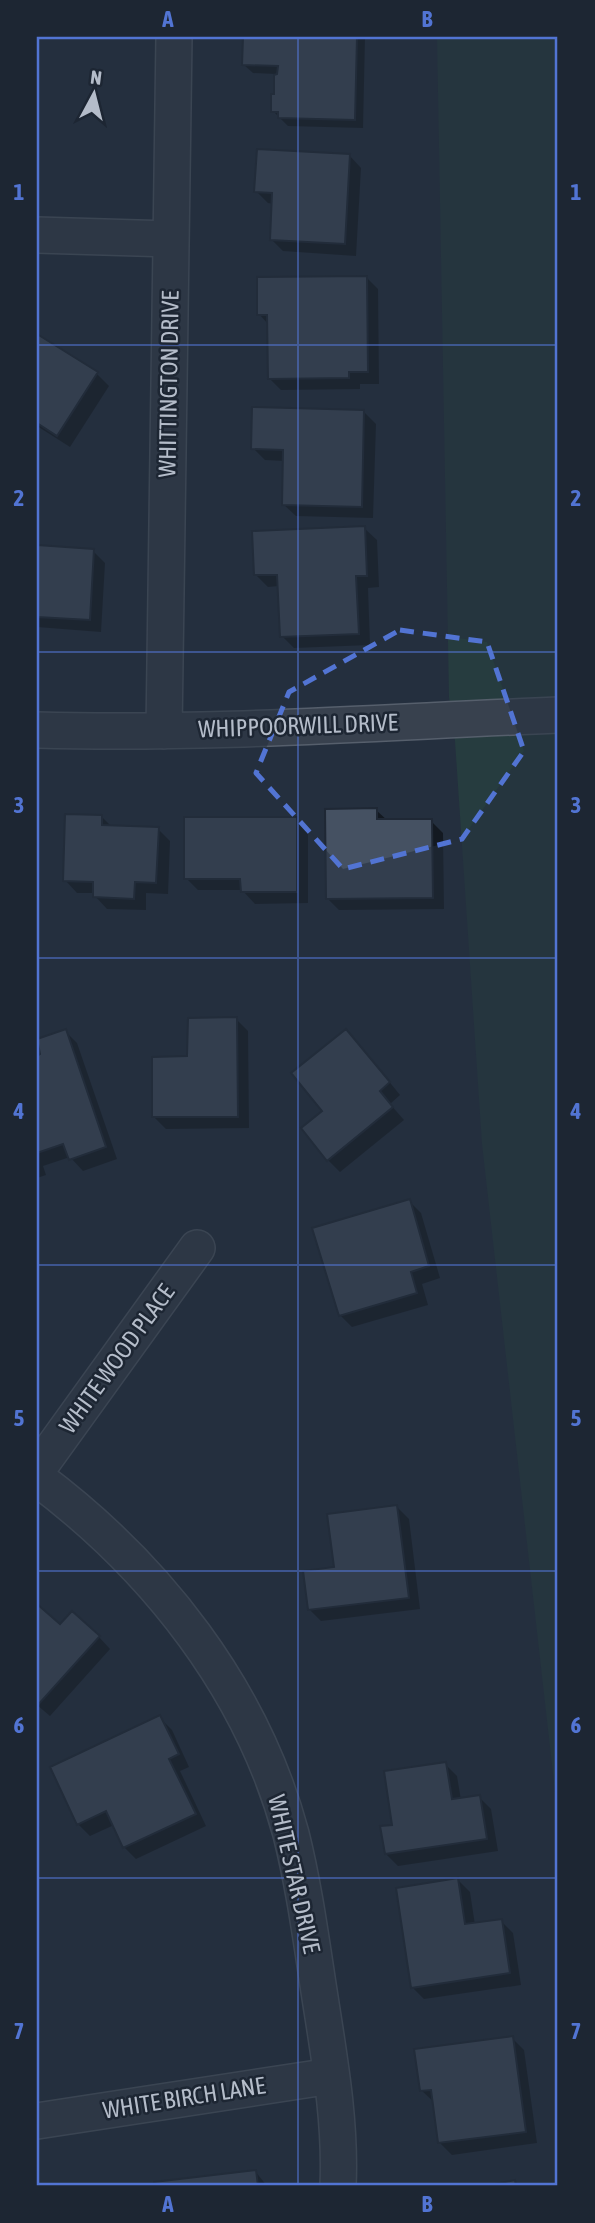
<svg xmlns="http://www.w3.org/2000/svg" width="595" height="2223" font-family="'Asap Condensed',sans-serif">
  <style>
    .green { fill: #263c3f }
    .shadow { fill: #0007 }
    .building { fill: #455162; stroke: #1f2835; stroke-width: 2 }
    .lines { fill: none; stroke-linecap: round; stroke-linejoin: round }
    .minor-casing { stroke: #565f6c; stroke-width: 38 }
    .minor { stroke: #38414e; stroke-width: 35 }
    .marked { fill: none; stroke: #5274d3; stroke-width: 5; stroke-dasharray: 14 9; stroke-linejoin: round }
    .grid { fill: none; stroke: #5274d3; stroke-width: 2; stroke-opacity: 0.55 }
    .labels { text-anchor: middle; stroke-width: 5; stroke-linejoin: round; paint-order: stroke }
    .street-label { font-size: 24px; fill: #b4bcc9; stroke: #1d2633 }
    .neatline { fill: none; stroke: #5274d3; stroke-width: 2.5 }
    .grid-label { font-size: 23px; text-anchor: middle; font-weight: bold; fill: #5274d3 }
  </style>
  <rect width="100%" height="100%" fill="#242f3e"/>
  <!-- green -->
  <path class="green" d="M437 37H558V1818L482 1144 455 741 449 697Z"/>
  <!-- shadow -->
  <path class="shadow" d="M244 37H365L363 128 288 126 273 111 276 74 253 73 244 65Z
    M349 155 361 168 356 256 283 251 271 239 273 204 268 203 256 191Z
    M366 277 378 289 379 384H360V389L281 390 269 378 268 324 259 314Z
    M37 336 97 374 109 386 70 447 37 426Z
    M364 412 376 424 373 518 296 516 283 504 284 461 265 460 253 448Z
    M364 528 377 540 379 587 368 588 370 645 294 648 282 636 279 586 268 587 256 575Z
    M37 547 93 551 105 563 101 632 37 627Z
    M376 810 388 821H431L443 833 444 909 339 910 327 898Z
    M102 817 112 827 158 829 170 841 168 894 146 893V910L107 909 95 896V893H77L65 880Z
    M296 819 308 831V903L255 904 242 890H198L186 878Z
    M236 1019 248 1031 249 1128 166 1129 154 1117 189 1058Z
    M65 1031 77 1043 117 1159 83 1171 70 1157 43 1166 46 1175 37 1178V1057L43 1056 37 1041Z
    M358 1043 400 1095 390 1104 404 1120 340 1172 328 1160 325 1111Z
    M409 1201 421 1213 440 1278 422 1284 428 1305 352 1327 340 1315Z
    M397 1507 409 1519 420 1609 321 1621 309 1609 336 1569Z
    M37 1606 60 1627 99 1637 110 1649 50 1716 37 1705Z
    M160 1718 172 1730 189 1767 180 1771 206 1826 136 1859 124 1847 114 1825 90 1836 78 1824Z
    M445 1764 457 1776 461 1800 479 1797 491 1809 498 1851 398 1866 386 1854 394 1826Z
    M458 1880 470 1892 475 1925 501 1921 513 1933 521 1985 424 1999 412 1987Z
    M512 2038 524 2050 537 2143 452 2155 440 2143 435 2103 422 2091Z
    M255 2171 267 2186H156L155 2183Z"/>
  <!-- building -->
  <path class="building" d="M243 37H357L355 120 278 118V112H271V94H274V75L277 74 278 66 242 65Z
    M257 149 350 154 345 244 270 240 272 193 254 192Z
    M367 276 368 372H349V378L268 379 267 315H257V277Z
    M37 334 98 372 57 436 37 423Z
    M252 407 364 410 362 507 282 505 283 450 251 449Z
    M365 526 367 576H356L359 634 280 637 277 575H254L252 531Z
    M37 545 94 549 90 620 37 617Z
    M377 808V819H432L433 898 326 899 325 809Z
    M65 814 102 815V825L159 827 156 883 135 882 134 899 93 897V882L63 881Z
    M184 817H297V892H241L240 879H184Z
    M237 1017 238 1117H152V1057L187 1056 188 1018Z
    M66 1029 106 1147 69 1160 63 1144 37 1153V1056L40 1054 37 1039Z
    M346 1029 390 1082 380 1091 393 1107 327 1161 301 1128 322 1111 291 1073Z
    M410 1199 429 1266 411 1272 417 1293 339 1316 312 1228Z
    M397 1505 409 1598 308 1610 303 1571 334 1567 327 1514Z
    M37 1604 60 1624 72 1611 100 1636 37 1706Z
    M160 1715 179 1754 169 1759 196 1814 123 1848 106 1811 77 1825 50 1767Z
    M446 1762 452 1799 480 1795 487 1839 385 1854 380 1826 392 1825 384 1771Z
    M458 1878 465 1924 502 1919 510 1973 411 1988 396 1888Z
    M513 2036 526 2132 438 2143 431 2090 420 2091 414 2049Z
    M256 2170 258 2186H154V2182Z
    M515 2180 516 2186H485Z"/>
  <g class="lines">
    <defs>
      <path id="minor" d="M37 235 171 239
        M37 730C211 735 384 722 558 715
        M164 731 174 37
        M37 1470 197 1248
        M37 1478C156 1567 252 1689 291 1834 304 1886 311 1939 319 1991 329 2056 341 2121 338 2186
        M37 2121 331 2076"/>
    </defs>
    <!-- minor casing -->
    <use href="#minor" class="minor-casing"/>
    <!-- minor -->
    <use href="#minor" class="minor"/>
  </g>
  <!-- marked area -->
  <path d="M0 0H595V2223H0ZM400 630 487 642 524 751 462 839 343 869 256 773 289 692Z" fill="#242f3e" fill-opacity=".55" fill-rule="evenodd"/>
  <path class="marked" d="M400 630 487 642 524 751 462 839 343 869 256 773 289 692Z"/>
  <!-- grid -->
  <path class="grid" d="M298 37V2186M37 345H558M37 652H558M37 958H558M37 1265H558M37 1571H558M37 1878H558"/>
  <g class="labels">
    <!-- street labels -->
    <g class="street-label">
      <text transform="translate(169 384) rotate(-89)" y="8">WHITTINGTON DRIVE</text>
      <text transform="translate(298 726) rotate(-2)" y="8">WHIPPOORWILL DRIVE</text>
      <text transform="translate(117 1359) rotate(-54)" y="8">WHITE WOOD PLACE</text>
      <text transform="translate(294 1874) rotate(77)" y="8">WHITE STAR DRIVE</text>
      <text transform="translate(184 2098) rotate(-9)" y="8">WHITE BIRCH LANE</text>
    </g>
  </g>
  <!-- border -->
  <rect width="595" height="2223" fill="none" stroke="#1d2633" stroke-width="77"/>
  <!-- north arrow -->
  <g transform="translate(94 94) rotate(7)" stroke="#1d2633" stroke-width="5" paint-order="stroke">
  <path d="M0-5L12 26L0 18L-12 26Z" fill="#b4bcc9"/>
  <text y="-10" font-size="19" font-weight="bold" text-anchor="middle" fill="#b4bcc9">N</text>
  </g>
  <rect x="38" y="38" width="518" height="2146" class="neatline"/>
  <g class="grid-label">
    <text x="168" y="27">A</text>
    <text x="427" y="27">B</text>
    <text x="19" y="200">1</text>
    <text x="576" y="200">1</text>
    <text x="19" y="506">2</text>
    <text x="576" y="506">2</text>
    <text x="19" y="813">3</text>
    <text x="576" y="813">3</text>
    <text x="19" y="1119">4</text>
    <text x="576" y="1119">4</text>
    <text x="19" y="1426">5</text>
    <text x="576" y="1426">5</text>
    <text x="19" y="1733">6</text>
    <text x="576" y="1733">6</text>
    <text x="19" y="2039">7</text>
    <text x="576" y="2039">7</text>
    <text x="168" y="2212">A</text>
    <text x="427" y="2212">B</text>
  </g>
</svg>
